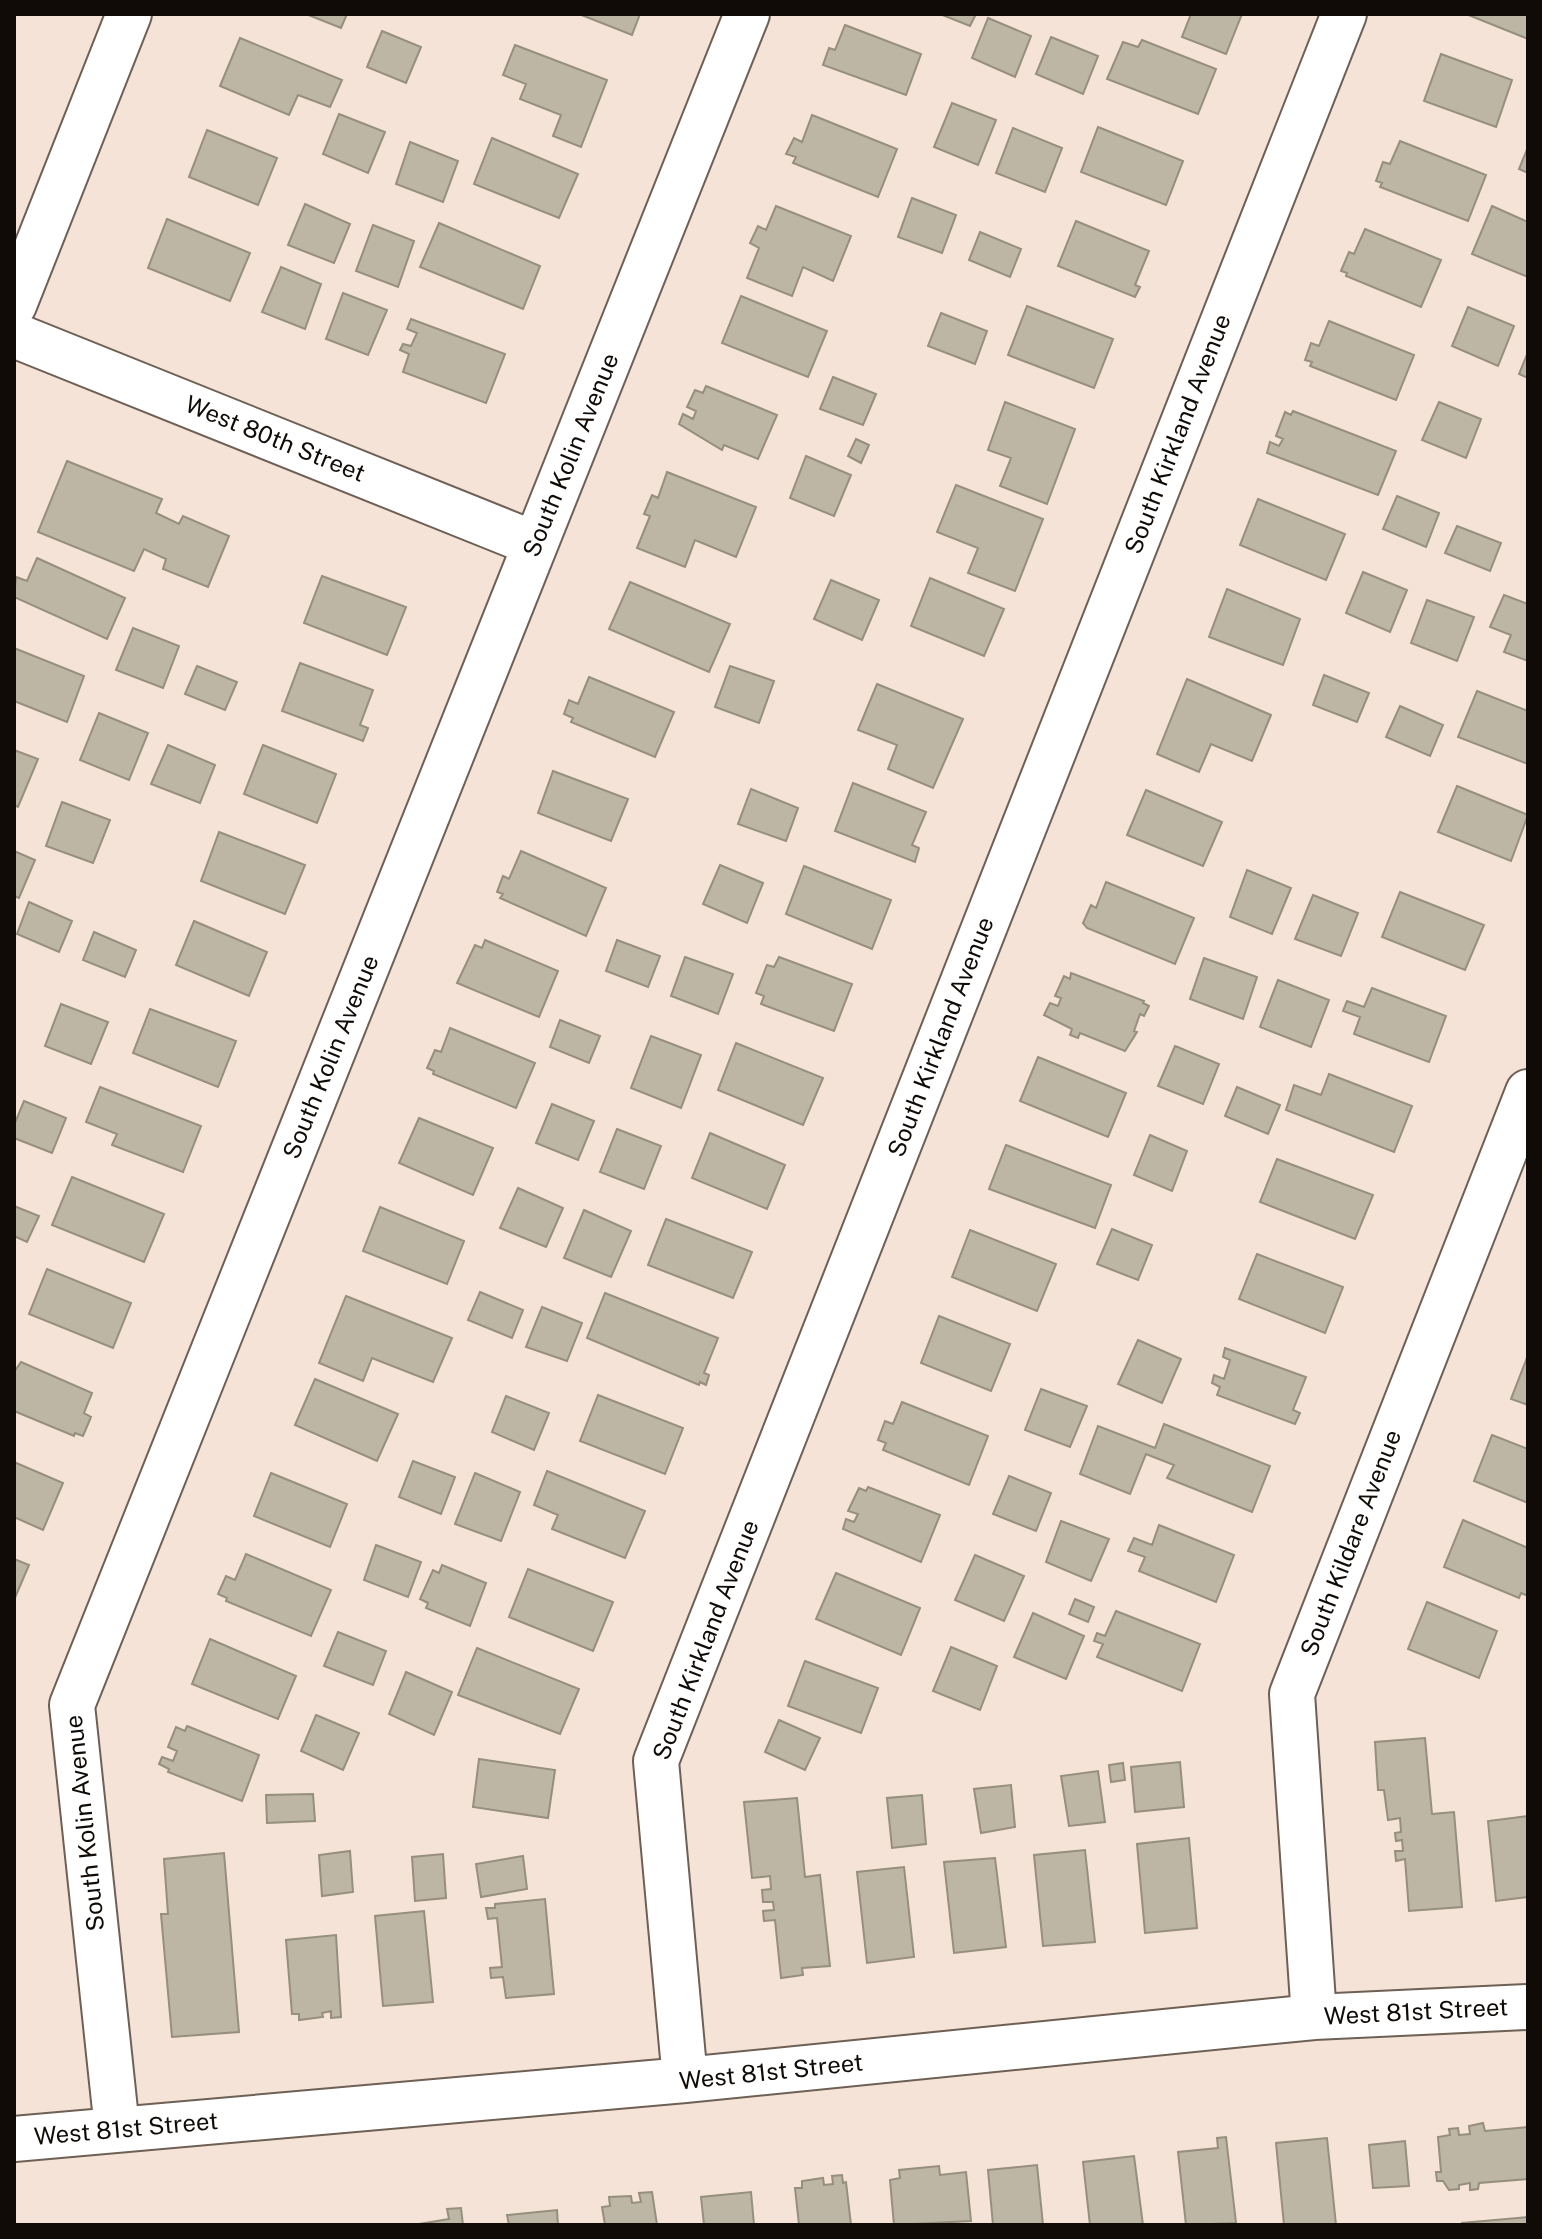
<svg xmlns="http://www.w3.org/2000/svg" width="1542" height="2239" font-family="'Public Sans',sans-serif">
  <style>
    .building { fill: #beb6a5; stroke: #968e7e; stroke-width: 2 }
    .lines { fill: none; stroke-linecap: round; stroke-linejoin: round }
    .minor-casing { stroke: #6e6055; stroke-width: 48 }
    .minor { stroke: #fff; stroke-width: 44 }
    .labels { text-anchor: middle; stroke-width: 8; stroke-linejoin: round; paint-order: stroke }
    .street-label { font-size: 24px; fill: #100b07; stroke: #fff }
  </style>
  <rect width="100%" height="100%" fill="#f4e3d6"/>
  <!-- building -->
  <path class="building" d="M306 14H347L341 28Z
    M579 14H640L632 35Z
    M940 14H976L970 26Z
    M1191 14H1242L1226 54 1182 37Z
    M1466 14H1528V39Z
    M988 18 1031 36 1015 77 972 58Z
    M845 25 921 54 906 95 823 65 829 48 835 50Z
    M382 31 421 47 406 83 367 67Z
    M1051 37 1098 56 1083 94 1036 74Z
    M240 38 342 80 330 107 298 95 289 115 220 86Z
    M1142 40 1216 69 1198 114 1107 79 1123 42 1138 47Z
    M515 45 607 80 581 147 553 136 561 115 520 99 526 84 503 75Z
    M1441 54 1512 80 1496 127 1424 101Z
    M952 103 996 120 978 165 934 147Z
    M339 114 385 132 368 173 323 154Z
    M812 115 897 149 878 197 793 163 796 157 786 154 794 138 802 142Z
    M1098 127 1183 161 1166 205 1081 172Z
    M1013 128 1062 148 1045 192 996 173Z
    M207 130 277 158 258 205 189 177Z
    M492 138 578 174 559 218 474 184Z
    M1400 141 1486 175 1468 221 1380 187 1382 183 1376 181 1383 162 1390 164Z
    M410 142 458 161 443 202 396 184Z
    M1528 147V173L1519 169Z
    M912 198 956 215 942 253 898 237Z
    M305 204 350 224 334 263 288 245Z
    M776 206 851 236 833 281 803 267 792 296 747 278 759 248 750 243 758 226 766 230Z
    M1492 206 1528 222V277L1472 254Z
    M167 219 250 253 230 301 148 268Z
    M1076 221 1149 251 1135 285 1140 287 1135 297 1058 266Z
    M439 223 540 266 523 309 420 267Z
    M373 225 414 241 398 287 356 271Z
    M1365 229 1441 260 1421 307 1346 276 1347 273 1341 271 1349 252 1354 254Z
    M980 232 1021 249 1010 277 969 260Z
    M281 267 321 284 305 329 262 312Z
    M343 293 387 310 368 355 326 339Z
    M741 296 827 331 808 377 722 343Z
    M1027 306 1113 339 1094 388 1008 355Z
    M1468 307 1514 326 1498 366 1452 346Z
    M941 313 987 331 975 364 928 346Z
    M411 319 505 354 486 403 403 372 409 354 400 350 403 344 411 346 417 333 407 329Z
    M1329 321 1414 355 1396 400 1310 366 1312 362 1305 360 1311 343 1319 346Z
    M1528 352V378L1519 374Z
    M833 377 876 394 863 425 820 409Z
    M706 386 777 415 758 459 724 445 722 450 679 424 683 414 693 419 696 411 687 407 695 390 703 393Z
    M1005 402 1075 429 1047 504 1000 486 1011 458 988 450Z
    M1439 402 1481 419 1466 458 1422 440Z
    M1293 411 1396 451 1378 495 1267 453 1270 442 1279 446 1283 439 1276 436 1285 412 1291 415Z
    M856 439 869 445 861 463 848 456Z
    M806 456 851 475 834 516 790 498Z
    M67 461 162 499 156 513 179 524 183 516 229 536 208 587 163 569 166 559 144 549 134 571 38 532Z
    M667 472 756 507 736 557 695 540 685 567 637 548 650 516 644 514 652 495 658 498Z
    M956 485 1043 519 1015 591 968 573 978 548 937 532Z
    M1397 496 1439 513 1426 547 1383 529Z
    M1258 499 1345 534 1326 580 1240 545Z
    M1457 526 1501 543 1490 571 1445 553Z
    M37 558 125 598 107 639 14 597 16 577 27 581Z
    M1363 572 1407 590 1390 632 1346 613Z
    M322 576 406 607 387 655 304 623Z
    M930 578 1004 609 984 656 911 626Z
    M831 580 879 600 862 640 814 619Z
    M630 582 730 624 709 672 609 629Z
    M1227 589 1300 619 1283 665 1209 637Z
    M1504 595 1528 604V661L1504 652 1511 635 1490 627Z
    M1427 600 1474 617 1457 661 1411 643Z
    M133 628 179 646 163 688 116 670Z
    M14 648 84 676 67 722 14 701Z
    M300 663 373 690 360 725 368 728 363 741 282 711Z
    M197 666 237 682 225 710 185 694Z
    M730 666 774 681 759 723 715 707Z
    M1324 675 1369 693 1357 722 1313 705Z
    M589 677 674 712 655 757 571 722 573 718 564 714 569 700 578 704Z
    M1187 679 1271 715 1252 761 1211 744 1199 772 1157 754Z
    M877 684 963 719 933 788 888 769 897 745 858 730Z
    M1477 691 1528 711V764L1458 737Z
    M1400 706 1443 725 1430 756 1386 737Z
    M99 713 148 733 129 780 80 760Z
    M168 745 215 765 200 803 151 784Z
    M263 745 336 774 317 823 244 794Z
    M14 750 38 759 18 807 14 805Z
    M553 771 628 799 611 841 538 813Z
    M853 783 926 812 912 845 919 848 915 862 835 831Z
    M1457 786 1528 815 1511 861 1438 832Z
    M751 789 798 808 786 841 738 824Z
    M1146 790 1222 822 1203 866 1127 835Z
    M62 802 110 820 93 863 46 846Z
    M219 832 305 865 285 914 201 881Z
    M14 851 35 860 19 898 14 896Z
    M521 851 606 888 586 936 500 898 503 894 497 892 503 876 509 879Z
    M720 865 763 883 747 923 703 904Z
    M804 866 891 900 872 949 786 914Z
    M1247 870 1291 888 1272 934 1230 917Z
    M1106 882 1194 918 1175 964 1087 928 1083 923 1091 905 1096 908Z
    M1400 892 1484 925 1465 970 1382 937Z
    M1313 895 1358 913 1341 956 1295 939Z
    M29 902 72 921 59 952 17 934Z
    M194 921 267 952 249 996 176 965Z
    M94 932 136 950 125 977 83 960Z
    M485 940 558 971 539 1017 457 983 475 945 482 948Z
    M617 940 660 956 648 987 606 971Z
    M685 957 733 974 718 1014 671 996Z
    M779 957 852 984 834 1031 761 1004 764 996 756 993 767 965 774 967Z
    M1204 958 1257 977 1243 1019 1190 999Z
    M1071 973 1144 1001 1143 1003 1149 1006 1144 1016 1140 1014 1134 1031 1137 1032 1125 1051 1080 1033 1078 1038 1070 1035 1072 1029 1044 1015 1050 1003 1058 1006 1061 998 1055 996 1064 976 1070 979Z
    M1278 980 1329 1000 1311 1047 1260 1027Z
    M1372 988 1446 1016 1429 1062 1354 1034 1360 1017 1343 1011 1347 1001 1364 1007Z
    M61 1004 108 1022 91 1064 45 1046Z
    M150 1009 236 1041 218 1087 133 1053Z
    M560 1020 600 1036 589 1063 550 1047Z
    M450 1028 535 1063 516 1108 433 1074 434 1071 427 1068 435 1050 441 1052Z
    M651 1036 701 1055 681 1108 631 1088Z
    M736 1043 823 1078 803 1125 718 1090Z
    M1175 1046 1219 1064 1203 1104 1158 1086Z
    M1038 1057 1126 1093 1108 1137 1020 1101Z
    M1329 1074 1412 1106 1394 1152 1286 1110 1294 1085 1321 1095Z
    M100 1087 201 1126 183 1172 112 1145 117 1134 86 1122Z
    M1237 1087 1280 1105 1268 1134 1225 1116Z
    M24 1101 66 1118 52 1153 14 1138V1125Z
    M552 1104 594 1121 578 1160 536 1143Z
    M419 1118 493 1148 473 1195 399 1163Z
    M617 1129 661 1146 644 1189 600 1172Z
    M710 1133 785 1165 767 1209 692 1178Z
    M1150 1135 1187 1151 1172 1191 1134 1175Z
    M1006 1145 1111 1185 1095 1228 989 1189Z
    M1277 1159 1373 1195 1355 1239 1260 1202Z
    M72 1177 164 1214 144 1262 52 1225Z
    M518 1188 563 1208 546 1247 500 1228Z
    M14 1206 39 1216 27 1242 14 1236Z
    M380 1207 464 1241 447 1284 363 1251Z
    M584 1210 631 1231 611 1277 564 1258Z
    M666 1219 752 1252 733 1298 648 1265Z
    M1112 1229 1152 1245 1138 1280 1097 1264Z
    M970 1230 1056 1264 1037 1311 952 1277Z
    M1257 1254 1343 1287 1325 1333 1239 1299Z
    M47 1269 131 1303 113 1348 29 1314Z
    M480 1292 523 1310 512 1338 468 1320Z
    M605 1293 718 1338 704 1373 709 1375 706 1385 700 1382 699 1385 587 1338Z
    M346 1296 452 1338 433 1382 372 1358 363 1381 319 1363Z
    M542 1307 582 1323 567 1361 526 1347Z
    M939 1316 1010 1344 991 1391 921 1363Z
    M1138 1340 1181 1359 1162 1403 1118 1384Z
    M1225 1348 1306 1377 1293 1410 1300 1413 1295 1424 1217 1395 1220 1387 1212 1383 1214 1375 1224 1379 1230 1360 1223 1357Z
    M1528 1355V1405L1511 1399Z
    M21 1362 92 1393 84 1413 91 1417 83 1436 75 1433 74 1436 14 1411V1372Z
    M315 1379 398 1414 377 1461 295 1425Z
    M1041 1389 1087 1406 1070 1447 1025 1430Z
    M598 1395 683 1428 665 1474 580 1441Z
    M506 1396 549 1413 534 1450 492 1432Z
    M902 1402 988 1436 969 1485 883 1450 886 1443 878 1440 885 1421 893 1424Z
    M1164 1424 1270 1466 1252 1512 1167 1478 1174 1465 1146 1454 1130 1494 1080 1474 1098 1426 1155 1448Z
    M1492 1435 1528 1449V1503L1474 1481Z
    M413 1461 455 1477 441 1514 399 1497Z
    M14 1462 63 1483 43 1530 14 1517Z
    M547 1471 645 1511 625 1558 552 1529 558 1515 534 1505Z
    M271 1473 347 1504 330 1547 254 1516Z
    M475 1473 520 1492 501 1541 455 1524Z
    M1009 1476 1051 1493 1036 1531 993 1514Z
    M868 1487 940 1515 921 1562 843 1529 846 1519 854 1522 858 1514 848 1511 859 1488 866 1491Z
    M1463 1520 1528 1548V1596L1521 1593 1519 1598 1444 1567Z
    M1061 1521 1109 1539 1091 1581 1046 1562Z
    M1159 1525 1234 1555 1216 1602 1139 1571 1145 1557 1128 1551 1134 1538 1152 1545Z
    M376 1545 421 1562 408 1597 364 1580Z
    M246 1554 331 1590 311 1636 226 1601 227 1598 218 1594 226 1576 235 1580Z
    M975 1555 1024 1576 1004 1621 955 1600Z
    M14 1559 29 1565 14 1600Z
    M442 1565 486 1583 470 1626 426 1608 428 1603 420 1599 433 1570 439 1573Z
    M528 1569 613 1602 593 1651 509 1617Z
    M836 1573 920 1608 901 1655 816 1619Z
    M1075 1599 1094 1607 1088 1622 1069 1614Z
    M1427 1602 1497 1631 1479 1678 1408 1649Z
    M1116 1611 1200 1644 1182 1691 1097 1657 1103 1644 1094 1641 1097 1633 1105 1636Z
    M1033 1613 1084 1636 1066 1679 1014 1657Z
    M338 1632 386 1651 373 1685 324 1666Z
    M210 1639 296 1676 278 1719 192 1684Z
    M951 1647 997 1666 980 1710 933 1691Z
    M477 1648 579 1689 560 1734 458 1695Z
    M805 1661 878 1688 861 1733 788 1706Z
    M406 1672 452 1692 434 1735 389 1714Z
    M316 1715 359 1733 343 1770 301 1751Z
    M779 1720 820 1738 805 1770 765 1752Z
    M187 1726 259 1755 242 1801 168 1772 169 1769 159 1764 162 1757 173 1761 177 1751 168 1747 176 1727 185 1731Z
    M1425 1738 1432 1814 1454 1812 1462 1907 1409 1911 1405 1859 1396 1861 1395 1851H1403L1402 1840 1396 1841 1395 1833 1401 1832 1400 1818 1388 1820 1384 1790H1378L1375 1742Z
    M479 1759 555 1770 548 1818 473 1807Z
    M1180 1762 1184 1807 1135 1812 1131 1767Z
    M1123 1763 1125 1780 1111 1782 1109 1765Z
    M1098 1771 1105 1822 1069 1826 1061 1776Z
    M1011 1785 1015 1827 981 1833 974 1789Z
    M313 1794 315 1821 267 1823 266 1795Z
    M922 1795 926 1844 892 1848 887 1798Z
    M797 1798 805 1877 820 1875 830 1966 802 1968 803 1975 781 1978 775 1920 764 1921 763 1911 774 1910 773 1902H763L762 1890 771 1889 770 1876 752 1878 744 1802Z
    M1528 1816V1897L1496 1901 1488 1821Z
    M1189 1838 1197 1928 1145 1933 1137 1844Z
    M1085 1850 1095 1942 1043 1946 1034 1855Z
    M350 1851 353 1892 322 1896 319 1855Z
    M224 1853 239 2032 172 2037 161 1914H168L164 1859Z
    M443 1854 446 1898 415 1901 412 1857Z
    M523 1856 527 1889 481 1897 476 1864Z
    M995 1858 1006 1947 954 1953 944 1862Z
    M904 1867 914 1957 867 1963 857 1872Z
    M545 1899 554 1994 506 1998 503 1977 491 1978 490 1968 502 1967 497 1918 488 1919 486 1908H495V1904Z
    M424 1911 433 2002 383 2006 375 1916Z
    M336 1935 341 2017 331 2018V2011L322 2013 323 2017 299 2020V2014H292L286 1940Z
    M1483 2123 1485 2131 1528 2127V2179L1479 2183 1478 2189 1470 2190V2183L1459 2185V2189L1449 2190 1443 2181H1437L1436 2172H1441L1438 2137 1450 2135 1449 2129 1458 2128 1459 2135 1470 2134 1469 2126Z
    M1226 2137 1236 2223 1186 2225 1178 2152 1218 2148 1217 2138Z
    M1327 2138 1336 2225H1284L1276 2143Z
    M1405 2141 1409 2186 1373 2188 1369 2145Z
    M1134 2156 1143 2225H1090L1083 2162Z
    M1037 2165 1043 2225H993L988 2170Z
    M939 2166 940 2175 966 2172 971 2221 894 2225 890 2180 900 2178 899 2170Z
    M842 2175 843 2183 846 2182 851 2225H799L795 2188H802V2181L823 2178 824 2185 833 2184 832 2176Z
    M652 2192 657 2225H605L602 2207 610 2206 609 2197 631 2196 632 2203 641 2202 639 2193Z
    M751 2192 754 2225H704L701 2197Z
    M461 2208 463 2225H413L449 2219 447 2209Z
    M557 2210 558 2225H509L507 2215Z
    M1528 2217V2225H1462V2223Z"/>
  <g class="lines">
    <defs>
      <path id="minor" d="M14 305 129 14
        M14 335 535 544
        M1314 2017 1292 1694 1528 1092
        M685 2080 656 1761 1344 14
        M117 2129 72 1705 747 14
        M14 2139 685 2080 1314 2017 1528 2007"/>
    </defs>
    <!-- minor casing -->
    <use href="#minor" class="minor-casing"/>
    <!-- minor -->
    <use href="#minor" class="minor"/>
  </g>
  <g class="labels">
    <!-- street labels -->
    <g class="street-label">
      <text transform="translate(1178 434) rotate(-69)" y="8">South Kirkland Avenue</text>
      <text transform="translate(275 439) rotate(22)" y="8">West 80th Street</text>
      <text transform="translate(571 455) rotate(-68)" y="8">South Kolin Avenue</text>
      <text transform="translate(941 1037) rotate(-69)" y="8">South Kirkland Avenue</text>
      <text transform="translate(331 1057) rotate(-68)" y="8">South Kolin Avenue</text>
      <text transform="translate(1351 1543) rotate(-69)" y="8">South Kildare Avenue</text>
      <text transform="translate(706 1640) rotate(-69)" y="8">South Kirkland Avenue</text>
      <text transform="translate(85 1823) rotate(-96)" y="8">South Kolin Avenue</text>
      <text transform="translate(1416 2012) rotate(-3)" y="8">West 81st Street</text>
      <text transform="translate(771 2072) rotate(-6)" y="8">West 81st Street</text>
      <text transform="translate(126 2129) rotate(-5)" y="8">West 81st Street</text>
    </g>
  </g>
  <!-- border -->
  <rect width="1542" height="2239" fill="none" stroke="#100b07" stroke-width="32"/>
</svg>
